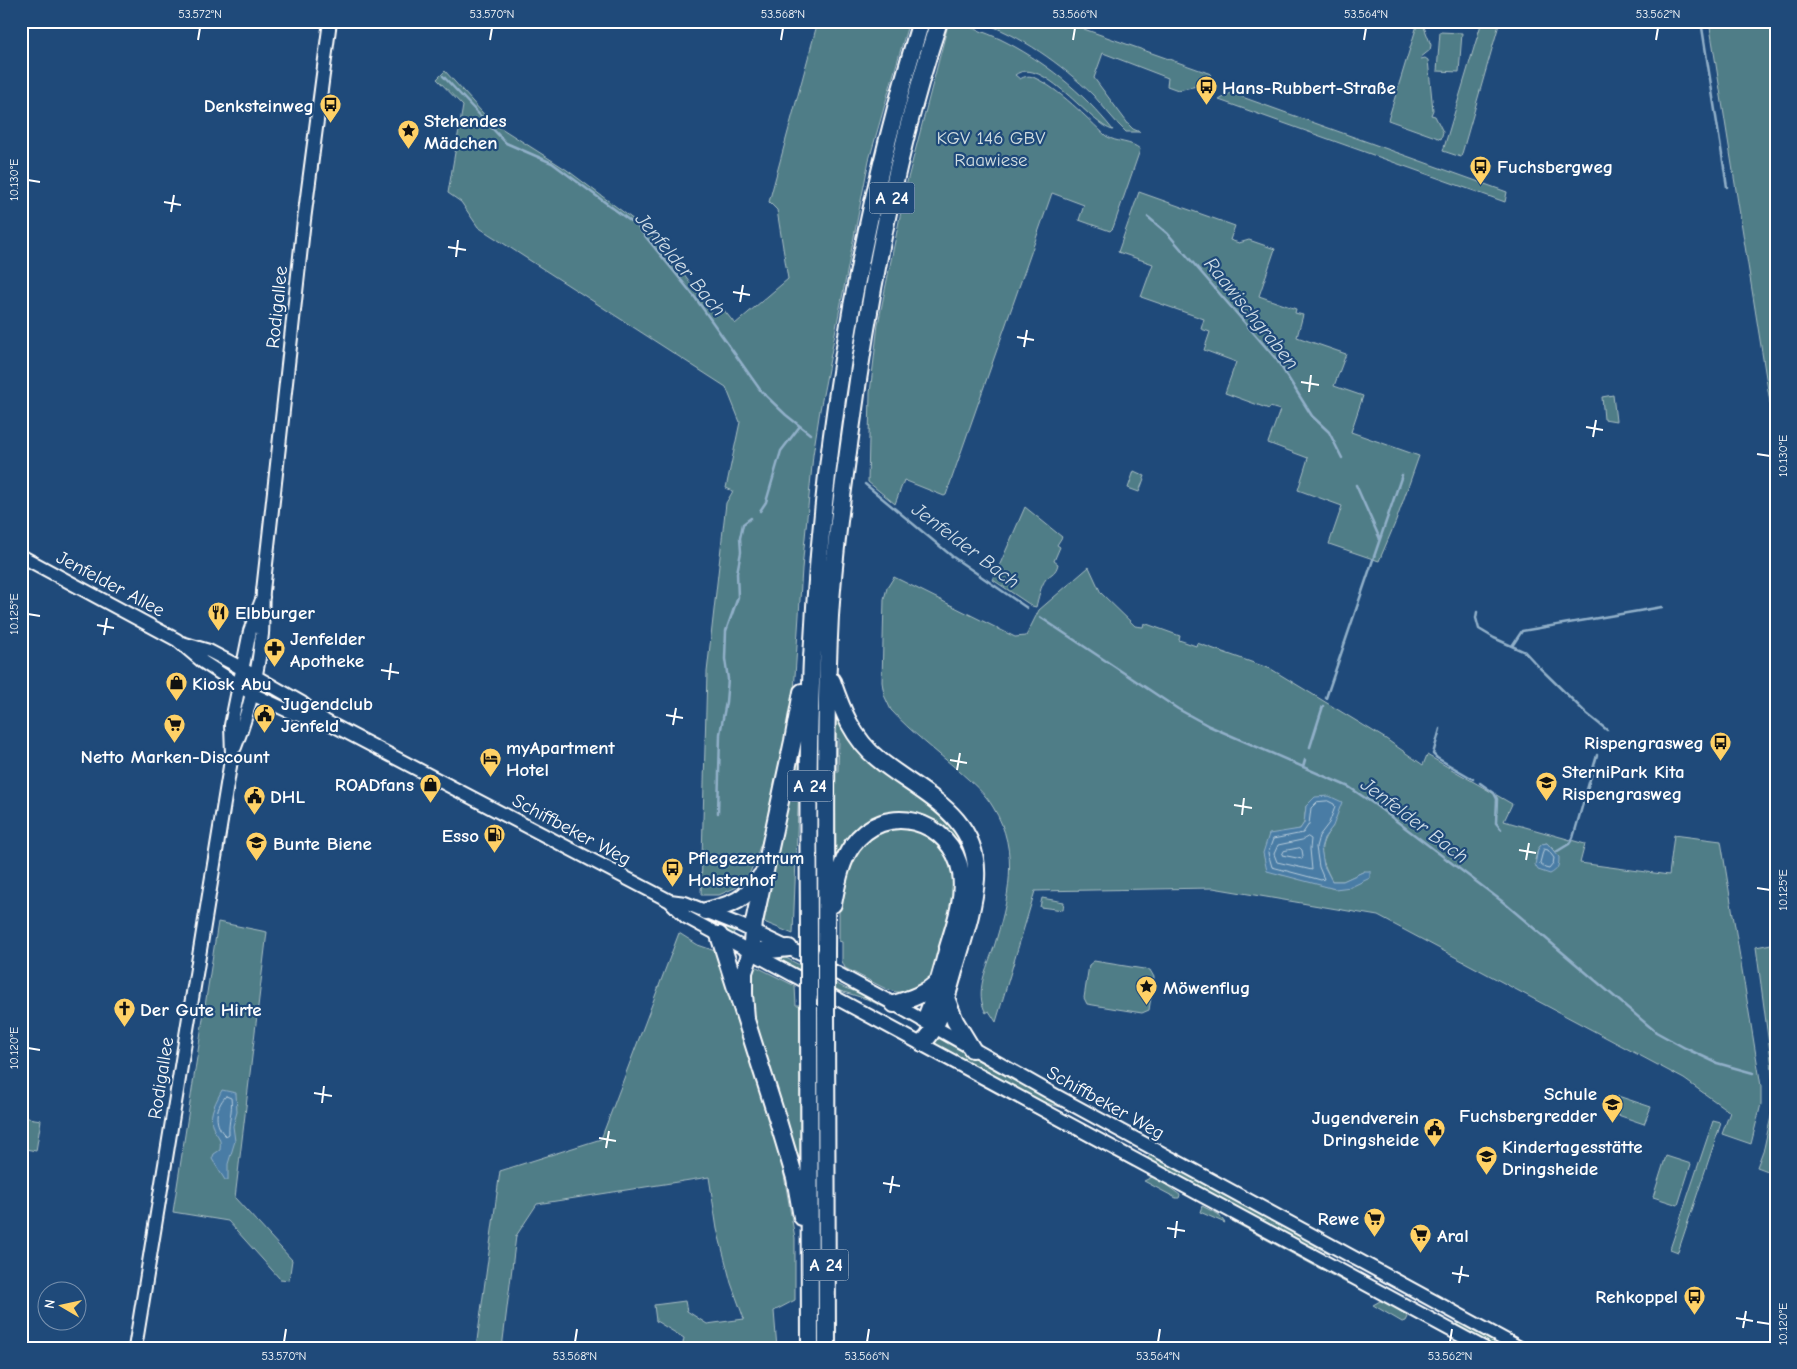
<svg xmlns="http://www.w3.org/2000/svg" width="1797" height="1369" font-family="'Comic Neue',sans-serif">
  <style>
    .green { fill: #507d87; stroke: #a8bec3; fill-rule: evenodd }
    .water { fill: #487ca5; stroke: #91b0c9 }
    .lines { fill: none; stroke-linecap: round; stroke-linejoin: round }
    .shore { stroke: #b6cbdb; stroke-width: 1 }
    .stream { stroke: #91b0c9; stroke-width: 2.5 }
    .secondary-casing { stroke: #fff; stroke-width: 16 }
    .motorway-casing { stroke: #fff; stroke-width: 20 }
    .secondary { stroke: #1f4a7a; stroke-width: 12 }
    .motorway { stroke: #1f4a7a; stroke-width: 16 }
    .motorway-bridge-casing { stroke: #fff; stroke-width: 20; stroke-linecap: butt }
    .motorway-bridge { stroke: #1f4a7a; stroke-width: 16 }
    .ticks { fill: none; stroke: #fff; stroke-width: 2 }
    .labels { text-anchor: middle; stroke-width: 4.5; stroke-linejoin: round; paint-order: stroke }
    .shield { fill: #1f4a7a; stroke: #bcc9d7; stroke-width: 1 }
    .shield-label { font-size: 18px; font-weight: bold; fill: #fff }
    .poi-label { font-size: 19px; font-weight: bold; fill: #fff; stroke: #1f4a7a; text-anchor: start }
    .park-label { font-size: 19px; fill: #d3dee1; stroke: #1f4a7a }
    .street-label { font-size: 19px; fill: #fff; stroke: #1f4a7a }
    .water-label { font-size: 20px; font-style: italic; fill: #d1dee8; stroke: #1f4a7a }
    .neatline { fill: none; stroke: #fff; stroke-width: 2 }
    .ticks-label { font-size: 12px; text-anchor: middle; fill: #fff }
  </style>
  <rect width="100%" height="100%" fill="#1f4a7a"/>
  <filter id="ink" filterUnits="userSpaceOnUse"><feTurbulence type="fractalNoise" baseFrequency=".02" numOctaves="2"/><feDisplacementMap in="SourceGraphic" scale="10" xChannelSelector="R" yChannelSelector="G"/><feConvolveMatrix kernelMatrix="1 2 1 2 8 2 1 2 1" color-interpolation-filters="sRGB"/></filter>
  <g filter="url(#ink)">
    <!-- green -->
    <path class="green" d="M818 21H909L869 160 820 410 813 455 802 569 793 707 767 828 746 883 719 895H701L707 672 726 503 733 491 726 488 740 422 726 387 478 227 461 202 448 193 463 106 437 79 445 71 490 121 567 170 646 229 681 270 715 316 723 309 735 324 788 279 777 210 769 202Z
      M949 21H953C969 27 985 32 1000 39 1043 60 1083 92 1113 130 1091 126 1042 54 1015 75L1020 79C1025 76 1030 75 1035 78 1059 89 1087 118 1106 136 1117 143 1131 141 1140 149L1139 153 1113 228 1110 231 1079 220 1084 205 1052 193 946 495 944 496 904 480 895 504 868 482 870 393 878 324 907 182Z
      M978 21H1086L1084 29 1211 74 1207 84 1178 90 1167 86 1168 78 1103 53 1094 78 1129 125 1133 129 1140 132H1126C1114 121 1104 107 1093 95 1061 64 1021 35 978 21Z
      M1482 21H1500L1461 157 1443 151Z
      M1709 21H1776V440Z
      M1418 22 1424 24V27L1431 45 1430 50 1420 58 1421 59 1425 58 1428 60 1433 110 1431 115 1435 116 1443 132 1441 139 1388 120Z
      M1440 32 1462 33 1459 72 1437 71Z
      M1231 93 1507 192 1505 202 1219 100Z
      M1139 192 1235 226 1230 240 1239 243 1249 240 1275 249 1259 296 1296 309 1295 313 1303 315 1297 337 1346 354 1334 386 1363 396 1351 432 1419 456 1396 521 1379 561 1329 544 1342 506 1298 490 1308 458 1268 443 1280 410 1270 407 1269 409 1225 393 1236 362 1204 350 1210 332 1201 329 1204 319 1141 297 1153 264 1118 252Z
      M1613 395 1616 421 1604 419 1602 397Z
      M1134 471 1145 476 1139 492 1128 488Z
      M1025 507 1062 537 1057 545 1060 547 1054 561 1058 564C1056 573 1052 573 1046 579 1041 585 1038 599 1036 607L1032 606 993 580Z
      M1089 567 1101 593 1135 626 1143 627 1144 623 1180 636 1179 640 1196 646 1197 643 1271 669 1386 739 1423 765 1427 755 1512 804 1504 821 1585 844 1580 863 1669 875 1674 835 1721 841 1761 1086V1104L1751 1144 1722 1134 1730 1112 1684 1079 1378 916 1213 888 1035 891 996 1022 989 1011 986 1013C974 992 987 968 994 947 1008 901 1021 852 993 807 985 793 971 782 959 771 936 751 911 732 891 710L884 695 882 682 884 599 887 588 894 577 1015 637 1026 636 1039 610ZM1306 806 1333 826C1316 847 1320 857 1332 881H1343L1365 871 1335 889 1296 877 1277 874 1287 832 1300 829 1304 823ZM1547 843 1556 852 1535 860 1538 849 1542 844Z
      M836 711 948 817 969 851 962 916 955 848 894 817 836 866 835 740H837V772L838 773 839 739 836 738Z
      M800 758 793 934 764 922 793 759Z
      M895 826 921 829 947 851 955 876V900L933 980 911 992H896L888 990 845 968 842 961V942L839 941V909L841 891 853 857 875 833Z
      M1042 898 1064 902 1063 910 1040 907Z
      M689 910 735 928 733 936 688 911Z
      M218 922 267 932 235 1198 292 1260 289 1280 280 1279 228 1221 173 1212Z
      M679 933 698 945 721 953 779 1147 795 1238V1300L774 1311 777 1348H682L684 1338 656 1321 654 1305 685 1301 687 1311 707 1324 744 1319 731 1283 717 1229 709 1177 537 1204 516 1236 502 1348H476L500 1171 601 1139Z
      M1776 943V1174L1757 1167 1764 1148 1772 1112 1773 1086 1771 1060 1756 947Z
      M771 955H778L788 959 845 988 868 996 917 1024 867 999 840 991Z
      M1094 961 1150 970 1154 977 1149 1010 1142 1013 1087 1004 1084 998 1089 965Z
      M753 965 795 986 796 1005H800V1182L749 1006Z
      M938 1038 1061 1106 1060 1107 1034 1099 939 1048 935 1042Z
      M906 1042 1134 1165 1133 1167 905 1043Z
      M1618 1096 1651 1107 1644 1124 1612 1113Z
      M22 1117 41 1120 36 1151 21 1148Z
      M1713 1121 1721 1123 1678 1252 1670 1249Z
      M1150 1155 1332 1252 1328 1253 1316 1247 1299 1243 1147 1159Z
      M1666 1156 1691 1164 1678 1205 1653 1197Z
      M1154 1176 1180 1195 1179 1198H1176L1144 1181Z
      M1202 1206 1218 1214 1225 1223 1200 1212Z
      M1234 1218 1350 1282 1348 1284 1232 1221Z
      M1380 1301H1386L1408 1317 1406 1321 1402 1322 1373 1305Z
      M1462 1323 1508 1348H1494L1452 1325Z"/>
    <!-- water -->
    <path class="water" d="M1329 796 1342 802 1333 826 1324 838 1321 848 1324 866 1332 881H1343L1365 871H1370V878L1351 887 1335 889 1267 871 1263 853 1269 834 1300 829 1304 823 1306 806 1315 797Z
      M1547 843 1559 857C1559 866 1558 870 1550 874L1538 870 1535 865 1538 849 1542 844Z
      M222 1090 236 1093 237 1112 233 1126 235 1141 228 1164V1180H225L212 1159 214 1154 220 1150C222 1134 215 1137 212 1124 209 1113 217 1100 222 1090Z"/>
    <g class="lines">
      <!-- shore -->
      <path class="shore" d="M1328 801 1334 804 1335 807 1329 823 1319 836 1316 847 1319 867 1324 879 1321 880 1272 867 1268 853 1273 839 1303 833 1309 824 1311 808 1317 802Z
        M1308 837 1311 839 1310 849 1312 870 1277 862 1274 854 1278 845 1302 840Z
        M1300 848 1302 850 1303 856 1302 859 1282 855 1284 851Z
        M1544 849 1548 850 1554 858 1553 864 1549 869 1545 868 1540 864Z
        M226 1096 231 1098C233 1111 228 1122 229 1134L226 1136C214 1126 214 1108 226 1096Z"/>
      <!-- stream -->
      <path class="stream" d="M1701 21 1727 187
        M443 76 506 143 552 163 637 226 694 296 761 391 786 415 810 434
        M1148 217 1168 234 1277 360 1312 416 1329 432 1342 458
        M865 484 953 557 1027 608
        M760 511 766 502 781 451 800 426
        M1380 539 1402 475
        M1477 612 1476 618 1479 629 1494 638 1525 652 1538 666
        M1040 617 1178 709 1209 726 1349 787 1374 804 1503 902 1656 1032 1685 1048 1717 1063 1753 1073
        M1512 646 1522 631 1662 607
        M1540 668 1587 714 1607 730
        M1326 698 1380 539 1356 485
        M1440 729 1433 754 1437 758 1473 779
        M1310 747 1323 706
        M1303 767 1305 760
        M1480 783 1494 793 1497 799 1496 823 1501 829
        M718 813 720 734 726 702 728 679 725 659 726 631 738 597 737 573 741 552 740 538 743 524 751 518
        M1556 852 1569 844 1573 838 1597 755"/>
      <defs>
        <path id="secondary" d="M21 556 177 640 203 662 252 694 295 714 320 720
          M182 643 209 651 232 663 302 703 325 721 670 901 686 917 1484 1348
          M235 747C250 709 258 675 262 634 263 620 262 606 263 591L304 220 330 21
          M670 901 685 903 740 925 811 959 894 1004 1051 1093 1520 1348
          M135 1348 232 754 231 725 250 631 263 597"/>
        <path id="motorway" d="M832 681C842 710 853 739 878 759 919 793 980 814 976 879 974 908 964 937 956 964 950 985 939 1031 922 1043
          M833 904C837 884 840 863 852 846 884 800 952 819 961 873 965 900 954 926 947 951 941 974 935 997 925 1020
          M706 911C732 905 746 900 761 876
          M719 935 778 1121 795 1178 802 1217
          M809 944C809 866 807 787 810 709 817 480 853 241 921 21
          M751 952 789 948
          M826 953C827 841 824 728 830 616 834 552 843 488 852 423 870 288 896 152 939 21
          M809 996 810 1348
          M946 998 955 1021 972 1049
          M894 1004C911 999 925 994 938 982
          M826 1005 827 1348
          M746 1018 744 994V972L751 952 754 922 793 741 802 692"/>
      </defs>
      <!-- secondary casing -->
      <use href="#secondary" class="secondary-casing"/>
      <!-- motorway casing -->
      <use href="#motorway" class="motorway-casing"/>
      <!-- secondary -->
      <use href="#secondary" class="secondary"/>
      <!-- motorway -->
      <use href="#motorway" class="motorway"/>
      <defs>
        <path id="motorway-bridge" d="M809 996V944
          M826 1005V953"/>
      </defs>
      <!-- motorway-bridge casing -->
      <use href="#motorway-bridge" class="motorway-bridge-casing"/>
      <!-- motorway-bridge -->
      <use href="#motorway-bridge" class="motorway-bridge"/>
    </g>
  </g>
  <!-- ticks -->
  <path class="ticks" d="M198 40 200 28M490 40 492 28M781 40 783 28M1073 40 1075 28M1364 40 1366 28M1656 40 1658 28M28 180 40 182M164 202 181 205M171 212 174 195M448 247 466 250M456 257 458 240M733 292 750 295M740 302 743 285M1017 337 1034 340M1024 347 1027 330M1301 382 1319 385M1309 392 1311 375M1586 427 1603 430M1593 437 1596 420M1757 454 1770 456M28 614 40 616M97 625 114 628M104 635 107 618M381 670 399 673M389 680 391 663M666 715 683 718M673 725 676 708M950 760 967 763M957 770 960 753M1234 805 1252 808M1242 815 1244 798M1519 850 1536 853M1526 860 1529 843M1757 888 1770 890M28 1048 40 1050M314 1093 332 1096M322 1103 324 1086M599 1138 616 1141M606 1148 609 1131M883 1183 900 1186M890 1193 893 1176M1167 1228 1185 1231M1175 1238 1177 1221M1452 1273 1469 1276M1459 1283 1462 1266M1736 1318 1753 1321M1757 1322 1770 1324M1743 1328 1746 1311M284 1342 286 1329M575 1342 577 1329M867 1342 869 1329M1158 1342 1160 1329M1450 1342 1452 1329"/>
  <!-- icons -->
  <defs>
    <symbol id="bus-pin" viewBox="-11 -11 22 30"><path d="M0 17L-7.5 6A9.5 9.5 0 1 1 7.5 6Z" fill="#ffd166" stroke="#1f4a7a"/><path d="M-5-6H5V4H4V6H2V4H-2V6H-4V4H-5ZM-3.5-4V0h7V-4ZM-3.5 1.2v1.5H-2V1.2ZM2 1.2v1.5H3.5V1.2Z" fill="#111"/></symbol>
    <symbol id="sight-pin" viewBox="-11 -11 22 30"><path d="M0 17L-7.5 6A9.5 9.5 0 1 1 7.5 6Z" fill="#ffd166" stroke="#1f4a7a"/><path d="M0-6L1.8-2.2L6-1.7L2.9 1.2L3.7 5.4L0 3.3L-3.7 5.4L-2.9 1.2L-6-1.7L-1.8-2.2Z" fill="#111"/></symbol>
    <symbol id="restaurant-pin" viewBox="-11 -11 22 30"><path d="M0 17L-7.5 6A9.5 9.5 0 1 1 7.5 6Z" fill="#ffd166" stroke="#1f4a7a"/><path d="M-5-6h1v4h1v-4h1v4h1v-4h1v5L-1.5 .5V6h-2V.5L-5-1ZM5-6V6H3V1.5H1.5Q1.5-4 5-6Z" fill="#111"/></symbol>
    <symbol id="pharmacy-pin" viewBox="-11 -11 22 30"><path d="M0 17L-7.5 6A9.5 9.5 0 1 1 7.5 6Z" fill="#ffd166" stroke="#1f4a7a"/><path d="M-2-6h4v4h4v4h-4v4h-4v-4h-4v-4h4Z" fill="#111"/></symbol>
    <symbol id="shop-pin" viewBox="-11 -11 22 30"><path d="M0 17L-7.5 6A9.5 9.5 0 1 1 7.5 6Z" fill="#ffd166" stroke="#1f4a7a"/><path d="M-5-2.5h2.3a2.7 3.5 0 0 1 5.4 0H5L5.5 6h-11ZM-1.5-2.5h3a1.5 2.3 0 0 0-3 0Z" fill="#111"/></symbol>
    <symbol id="civic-pin" viewBox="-11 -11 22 30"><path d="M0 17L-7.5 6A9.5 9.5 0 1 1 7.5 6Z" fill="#ffd166" stroke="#1f4a7a"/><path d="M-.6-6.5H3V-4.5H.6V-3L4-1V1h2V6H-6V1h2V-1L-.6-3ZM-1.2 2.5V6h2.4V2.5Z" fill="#111"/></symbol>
    <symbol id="supermarket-pin" viewBox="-11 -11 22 30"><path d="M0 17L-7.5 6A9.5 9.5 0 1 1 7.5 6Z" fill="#ffd166" stroke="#1f4a7a"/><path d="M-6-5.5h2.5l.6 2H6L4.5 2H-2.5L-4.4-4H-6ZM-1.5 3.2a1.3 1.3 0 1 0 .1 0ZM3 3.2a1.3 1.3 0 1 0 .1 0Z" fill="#111"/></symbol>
    <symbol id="hotel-pin" viewBox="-11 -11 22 30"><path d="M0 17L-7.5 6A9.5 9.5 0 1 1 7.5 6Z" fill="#ffd166" stroke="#1f4a7a"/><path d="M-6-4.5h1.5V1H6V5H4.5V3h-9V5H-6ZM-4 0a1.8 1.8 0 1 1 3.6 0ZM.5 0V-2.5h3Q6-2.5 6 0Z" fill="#111"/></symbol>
    <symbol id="school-pin" viewBox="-11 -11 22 30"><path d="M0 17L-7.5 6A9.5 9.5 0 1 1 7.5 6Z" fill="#ffd166" stroke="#1f4a7a"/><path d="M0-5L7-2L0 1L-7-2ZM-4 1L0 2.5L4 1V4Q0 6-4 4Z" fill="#111"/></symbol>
    <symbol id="fuel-pin" viewBox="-11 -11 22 30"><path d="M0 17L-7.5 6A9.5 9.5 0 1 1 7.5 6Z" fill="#ffd166" stroke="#1f4a7a"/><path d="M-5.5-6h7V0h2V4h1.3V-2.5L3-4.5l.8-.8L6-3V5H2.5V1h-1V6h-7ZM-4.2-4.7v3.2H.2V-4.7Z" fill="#111"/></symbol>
    <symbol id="church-pin" viewBox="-11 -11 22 30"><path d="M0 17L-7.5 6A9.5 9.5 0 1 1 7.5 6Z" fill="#ffd166" stroke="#1f4a7a"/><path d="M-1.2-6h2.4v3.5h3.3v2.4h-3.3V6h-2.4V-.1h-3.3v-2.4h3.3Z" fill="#111"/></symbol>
  </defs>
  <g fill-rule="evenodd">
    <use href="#bus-pin" x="1194" y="74" width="25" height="34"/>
    <use href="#bus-pin" x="318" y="92" width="25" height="34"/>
    <use href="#sight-pin" x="396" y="118" width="25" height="34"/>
    <use href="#bus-pin" x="1468" y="154" width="25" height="34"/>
    <use href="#restaurant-pin" x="206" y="600" width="25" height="34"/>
    <use href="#pharmacy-pin" x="262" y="636" width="25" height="34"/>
    <use href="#shop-pin" x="164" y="670" width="25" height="34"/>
    <use href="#civic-pin" x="252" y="702" width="25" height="34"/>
    <use href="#supermarket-pin" x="162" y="712" width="25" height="34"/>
    <use href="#bus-pin" x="1708" y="730" width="25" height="34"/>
    <use href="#hotel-pin" x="478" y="746" width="25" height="34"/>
    <use href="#school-pin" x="1534" y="770" width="25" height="34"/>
    <use href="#shop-pin" x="418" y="772" width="25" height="34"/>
    <use href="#civic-pin" x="242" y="784" width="25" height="34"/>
    <use href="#fuel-pin" x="482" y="822" width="25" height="34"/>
    <use href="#school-pin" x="244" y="830" width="25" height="34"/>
    <use href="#bus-pin" x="660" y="856" width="25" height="34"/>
    <use href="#sight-pin" x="1134" y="974" width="25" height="34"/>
    <use href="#church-pin" x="112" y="996" width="25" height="34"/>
    <use href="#school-pin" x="1600" y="1092" width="25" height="34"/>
    <use href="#civic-pin" x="1422" y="1116" width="25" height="34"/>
    <use href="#school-pin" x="1474" y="1144" width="25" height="34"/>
    <use href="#supermarket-pin" x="1362" y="1206" width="25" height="34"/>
    <use href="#supermarket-pin" x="1408" y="1222" width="25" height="34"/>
    <use href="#bus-pin" x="1682" y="1284" width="25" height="34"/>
  </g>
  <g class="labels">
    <!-- shield labels -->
    <g class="shield">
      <rect x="869.5" y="182.5" width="45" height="31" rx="4"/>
      <rect x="787.5" y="770.5" width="45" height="31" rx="4"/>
      <rect x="803.5" y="1249.5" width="45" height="31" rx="4"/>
    </g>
    <g class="shield-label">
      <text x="892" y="204">A 24</text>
      <text x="810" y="792">A 24</text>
      <text x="826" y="1271">A 24</text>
    </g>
    <!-- poi labels -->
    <g class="poi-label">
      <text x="1222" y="94">Hans-Rubbert-Straße</text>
      <text x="314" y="112" text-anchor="end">Denksteinweg</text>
      <text x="424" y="127">Stehendes<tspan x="424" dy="22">Mädchen</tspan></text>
      <text x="1497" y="173">Fuchsbergweg</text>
      <text x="235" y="619">Elbburger</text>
      <text x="290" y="645">Jenfelder<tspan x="290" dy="22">Apotheke</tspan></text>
      <text x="192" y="690">Kiosk Abu</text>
      <text x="281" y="710">Jugendclub<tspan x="281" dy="22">Jenfeld</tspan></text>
      <text x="1704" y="749" text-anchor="end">Rispengrasweg</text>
      <text x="506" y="754">myApartment<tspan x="506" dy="22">Hotel</tspan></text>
      <text x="175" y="763" text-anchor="middle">Netto Marken-Discount</text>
      <text x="1562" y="778">SterniPark Kita<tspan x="1562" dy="22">Rispengrasweg</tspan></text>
      <text x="414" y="791" text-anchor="end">ROADfans</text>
      <text x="270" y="803">DHL</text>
      <text x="479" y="842" text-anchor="end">Esso</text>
      <text x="273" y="850">Bunte Biene</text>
      <text x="688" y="864">Pflegezentrum<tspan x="688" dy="22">Holstenhof</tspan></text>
      <text x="1163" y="994">Möwenflug</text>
      <text x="140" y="1016">Der Gute Hirte</text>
      <text x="1597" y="1100" text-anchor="end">Schule<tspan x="1597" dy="22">Fuchsbergredder</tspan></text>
      <text x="1419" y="1124" text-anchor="end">Jugendverein<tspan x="1419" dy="22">Dringsheide</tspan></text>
      <text x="1502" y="1153">Kindertagesstätte<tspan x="1502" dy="22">Dringsheide</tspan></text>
      <text x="1359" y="1225" text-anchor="end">Rewe</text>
      <text x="1437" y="1242">Aral</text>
      <text x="1678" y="1303" text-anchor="end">Rehkoppel</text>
    </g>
    <!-- park labels -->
    <g class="park-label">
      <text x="991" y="144">KGV 146 GBV<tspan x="991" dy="22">Raawiese</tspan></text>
    </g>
    <!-- street labels -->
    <g class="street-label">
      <text transform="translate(276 307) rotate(-84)" y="7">Rodigallee</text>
      <text transform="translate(111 583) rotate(28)" y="7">Jenfelder Allee</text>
      <text transform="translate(572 829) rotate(28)" y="7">Schiffbeker Weg</text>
      <text transform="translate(160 1078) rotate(-81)" y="7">Rodigallee</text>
      <text transform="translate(1106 1102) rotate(29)" y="7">Schiffbeker Weg</text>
    </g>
    <!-- water labels -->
    <g class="water-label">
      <text transform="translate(681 264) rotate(50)" y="7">Jenfelder Bach</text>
      <text transform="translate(1252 313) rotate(51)" y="7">Raawischgraben</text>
      <text transform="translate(966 545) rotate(37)" y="7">Jenfelder Bach</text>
      <text transform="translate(1415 820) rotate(37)" y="7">Jenfelder Bach</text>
    </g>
  </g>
  <!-- margin -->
  <rect width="1797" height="1369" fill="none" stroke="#1f4a7a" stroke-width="55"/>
  <!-- north arrow -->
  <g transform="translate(62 1306) rotate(279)"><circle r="24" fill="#1f4a7a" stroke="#7992af"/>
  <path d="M0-4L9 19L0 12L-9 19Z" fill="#ffd166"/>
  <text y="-8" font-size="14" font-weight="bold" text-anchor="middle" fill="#ffffff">N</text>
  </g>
  <rect x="28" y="28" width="1742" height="1314" class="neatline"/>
  <g class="ticks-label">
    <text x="200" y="18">53.572°N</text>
    <text x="492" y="18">53.570°N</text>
    <text x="783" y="18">53.568°N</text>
    <text x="1075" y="18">53.566°N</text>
    <text x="1366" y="18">53.564°N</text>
    <text x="1658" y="18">53.562°N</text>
    <text transform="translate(14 180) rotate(-90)" y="4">10.130°E</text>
    <text transform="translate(1783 456) rotate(-90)" y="4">10.130°E</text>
    <text transform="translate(14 614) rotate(-90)" y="4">10.125°E</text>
    <text transform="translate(1783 890) rotate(-90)" y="4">10.125°E</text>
    <text transform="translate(14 1048) rotate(-90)" y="4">10.120°E</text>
    <text transform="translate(1783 1324) rotate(-90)" y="4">10.120°E</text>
    <text x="284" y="1360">53.570°N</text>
    <text x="575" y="1360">53.568°N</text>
    <text x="867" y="1360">53.566°N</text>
    <text x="1158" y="1360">53.564°N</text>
    <text x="1450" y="1360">53.562°N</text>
  </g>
</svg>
